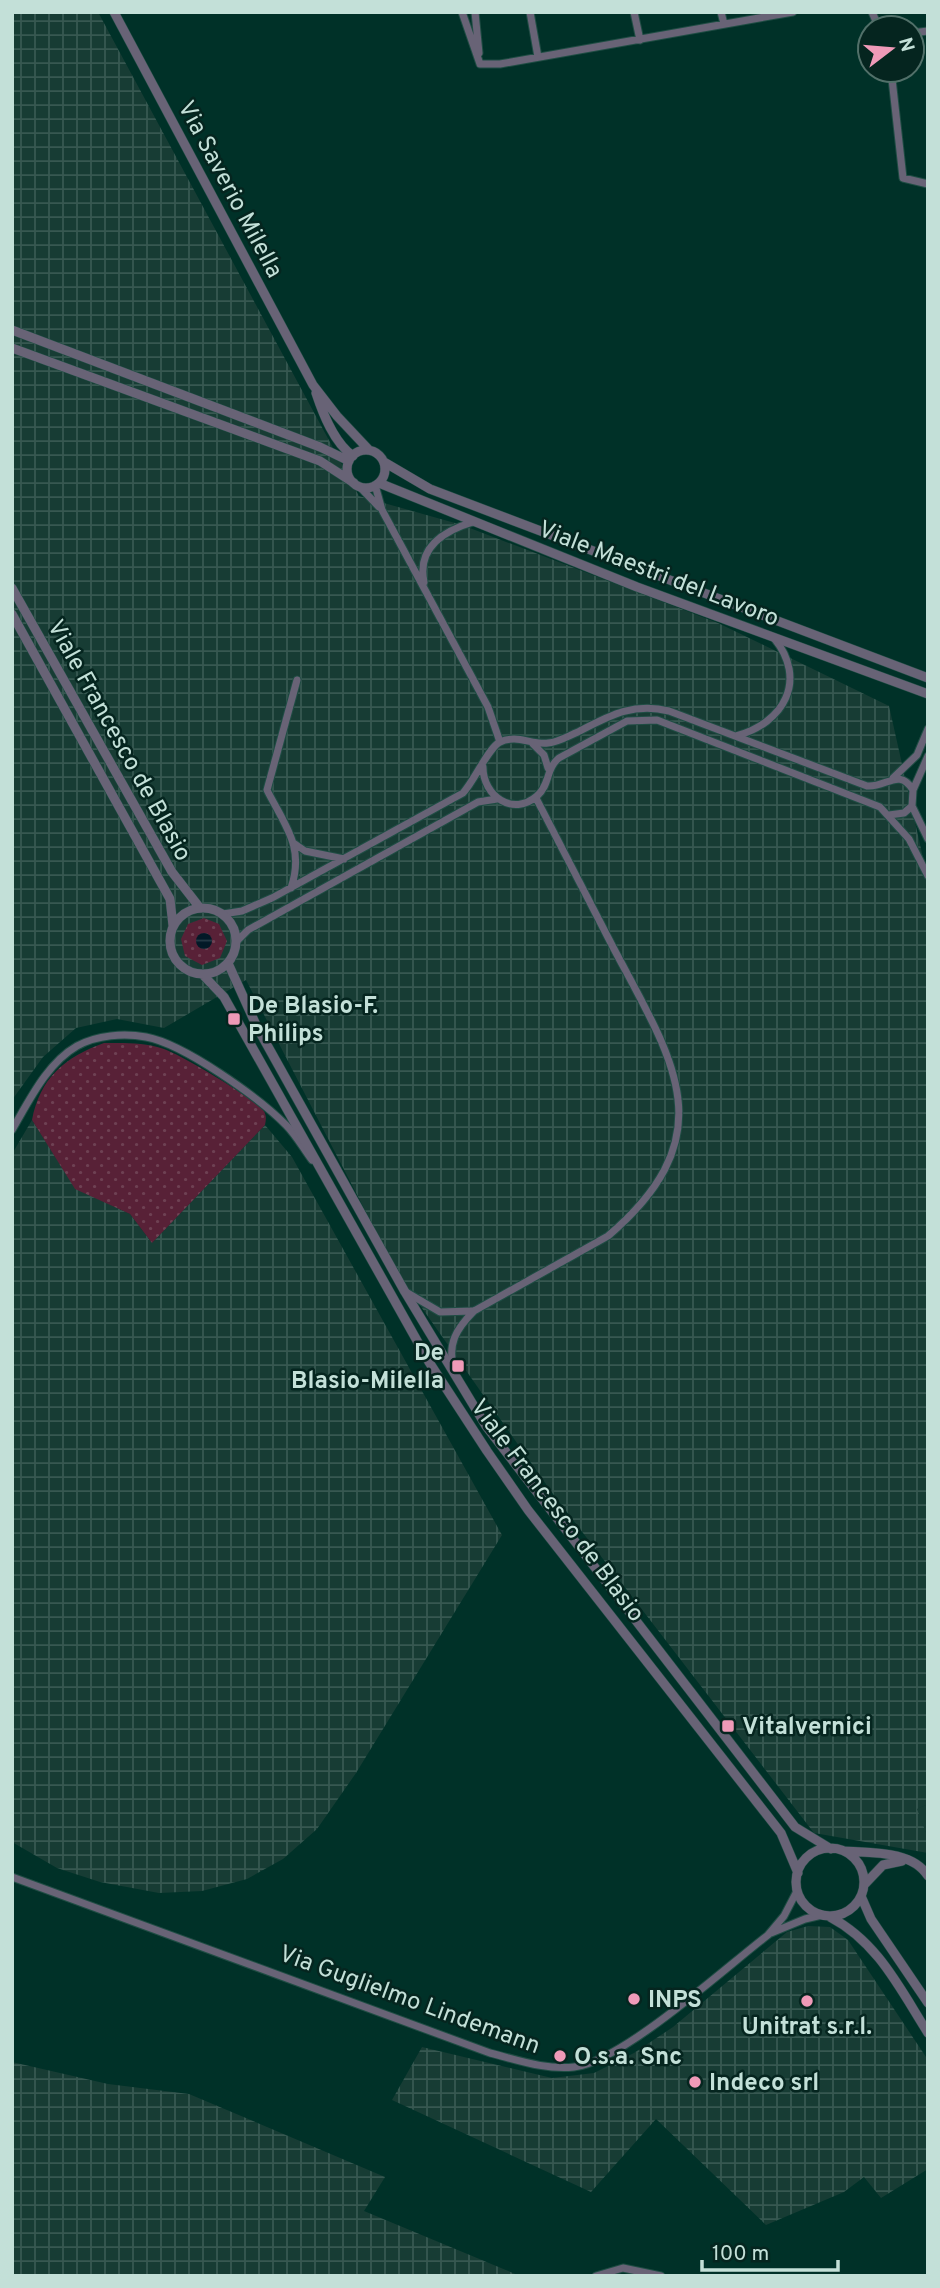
<svg xmlns="http://www.w3.org/2000/svg" width="940" height="2288" font-family="Overpass,sans-serif">
  <style>
    .built { fill: #173c34 }
    .industrial { fill: url(#industrial-grid) }
    .grass { fill: url(#grass-dots) }
    .water { fill: url(#water-rules) }
    .lines { fill: none; stroke-linecap: round; stroke-linejoin: round }
    .minor-casing { stroke: #1f4d44; stroke-width: 9 }
    .tertiary-casing { stroke: #1f4d44; stroke-width: 10 }
    .minor { stroke: #686376; stroke-width: 7 }
    .tertiary { stroke: #686376; stroke-width: 9 }
    .poi-dot { fill: #ef9ab8; stroke: #05251f; stroke-width: 2.5 }
    .labels { text-anchor: middle; stroke-width: 5; stroke-linejoin: round; paint-order: stroke }
    .street-label { font-size: 24px; fill: #c3e0d8; stroke: #05251f }
    .poi-label { font-size: 24px; font-weight: bold; fill: #c3e0d8; stroke: #05251f; text-anchor: start }
  </style>
  <defs>
    <pattern id="industrial-grid" width="8" height="8" patternUnits="userSpaceOnUse" patternTransform="scale(1.75)"><rect width="8" height="8" fill="#173c34"/><path d="M0 4h8M4 0v8" fill="none" stroke="#375851"/></pattern>
    <pattern id="grass-dots" width="8" height="8" patternUnits="userSpaceOnUse" patternTransform="scale(1.75)"><rect width="8" height="8" fill="#582137"/><path d="M2 2h.1M6 6h.1" fill="none" stroke="#6e4153" stroke-width="1.8" stroke-linecap="round"/></pattern>
    <pattern id="water-rules" width="6" height="5" patternUnits="userSpaceOnUse" patternTransform="scale(1.75)"><rect width="6" height="5" fill="#021927"/><path d="M0 2.5h6" fill="none" stroke="#253a46"/></pattern>
  </defs>
  <rect width="100%" height="100%" fill="#003128"/>
  <!-- built -->
  <path class="built" d="M928 1804V1838L916 1809Z"/>
  <!-- industrial -->
  <path class="industrial" d="M12 12H98L359 496 462 525 718 623 889 706 928 880V1804L917 1809 928 1838V1853L814 1833 553 1494 398 1274 246 980 164 1028 117 1019 76 1028 43 1057 12 1100Z
    M32 1120 75 1188 130 1214 152 1243 265 1125 292 1157 502 1535 356 1773 317 1829 283 1859 247 1879 202 1891 159 1893 100 1882 57 1868 12 1842V1154Z
    M808 1926 830 1927 848 1940 928 2060V2169L881 2198 864 2177 844 2192 766 2225 656 2119 591 2192 392 2100 422 2047 552 2078 594 2073 634 2053 673 2027 787 1932Z
    M12 2062 108 2084 189 2094 385 2177 364 2211 520 2276H12Z"/>
  <!-- grass -->
  <path class="grass" d="M204 918 219 924 227 941 220 958 202 965 185 956 181 939 188 924Z
    M104 1043C124 1043 144 1042 164 1049 183 1056 250 1096 263 1110 267 1115 266 1120 265 1125L152 1243 130 1214 75 1189 32 1120C40 1078 65 1057 104 1043Z"/>
  <!-- water -->
  <path class="water" d="M196 941a8 8 0 1 1 16 0a8 8 0 1 1-16 0Z"/>
  <g class="lines">
    <defs>
      <path id="minor" d="M462 12 480 64
        M475 12 479 53
        M530 12 538 57
        M634 12 640 40
        M721 12 724 24
        M872 12 879 28
        M912 33 928 31
        M480 64H500L793 12
        M891 70 903 178 928 184
        M375 485 382 510 488 707 500 742
        M359 486 379 507
        M424 582C417 548 443 531 473 522
        M736 736C784 723 808 680 774 638
        M533 744 544 755 548 768
        M483 767C483 796 513 817 537 796 550 785 546 768 559 758L627 721 657 720 880 807 909 839 928 876
        M893 778 917 755 928 729
        M913 790 928 756
        M912 806 928 839
        M295 844 305 851 344 859
        M291 888C305 847 285 826 267 790L297 680
        M223 914 242 911 272 898 463 793C475 780 488 748 500 742 517 734 531 745 548 743 559 742 568 736 578 732 609 716 633 702 669 711L867 786C886 788 899 767 913 790L912 806 904 813 889 815
        M236 942 248 930 478 802 497 799
        M12 1130C29 1101 47 1063 77 1046 97 1035 124 1033 146 1037 184 1044 258 1097 286 1125 296 1135 303 1148 312 1160
        M406 1292 440 1312 473 1311
        M454 1370C447 1344 456 1329 474 1311L608 1236C726 1135 674 1062 614 949 588 899 562 848 536 798
        M12 1877 490 2053C518 2060 545 2070 574 2067 622 2062 726 1967 768 1935L784 1916 797 1891
        M771 1933 805 1919 822 1915
        M596 2276 623 2268 661 2276"/>
      <path id="tertiary" d="M114 12 313 385 337 416 369 450
        M12 330 320 447 349 461
        M12 348 320 461 354 483
        M316 393C323 414 334 443 353 456
        M347 469a19 19 0 1 1 38 0a19 19 0 1 1-38 0Z
        M384 462 430 489 928 678
        M379 483 637 587 928 694
        M12 588 172 872 200 908
        M12 614 170 899 173 926
        M170 941a33 33 0 1 1 66 0a33 33 0 1 1-66 0Z
        M228 963 257 1027 405 1292 486 1426 795 1827 831 1849
        M203 975 224 997 429 1362 487 1451 528 1510 781 1833 798 1873
        M796 1882a34 34 0 1 1 68 0a34 34 0 1 1-68 0Z
        M844 1851C870 1853 912 1850 928 1876
        M864 1885 883 1865 902 1861
        M861 1896 871 1919 928 2003
        M830 1917C878 1942 900 1989 928 2033"/>
    </defs>
    <!-- minor casing -->
    <use href="#minor" class="minor-casing"/>
    <!-- tertiary casing -->
    <use href="#tertiary" class="tertiary-casing"/>
    <!-- minor -->
    <use href="#minor" class="minor"/>
    <!-- tertiary -->
    <use href="#tertiary" class="tertiary"/>
  </g>
  <!-- markers -->
  <g class="poi-dot">
    <rect x="227" y="1012" width="14" height="14" rx="3.5"/>
    <rect x="451" y="1359" width="14" height="14" rx="3.5"/>
    <rect x="721" y="1719" width="14" height="14" rx="3.5"/>
    <circle cx="634" cy="1999" r="7"/>
    <circle cx="807" cy="2001" r="7"/>
    <circle cx="560" cy="2056" r="7"/>
    <circle cx="695" cy="2082" r="7"/>
  </g>
  <g class="labels">
    <!-- street labels -->
    <g class="street-label">
      <text transform="translate(231 189) rotate(62)" y="8">Via Saverio Milella</text>
      <text transform="translate(659 573) rotate(21)" y="8">Viale Maestri del Lavoro</text>
      <text transform="translate(120 740) rotate(61)" y="8">Viale Francesco de Blasio</text>
      <text transform="translate(558 1510) rotate(53)" y="8">Viale Francesco de Blasio</text>
      <text transform="translate(410 1999) rotate(20)" y="8">Via Guglielmo Lindemann</text>
    </g>
    <!-- poi labels -->
    <g class="poi-label">
      <text x="248" y="1013">De Blasio-F.<tspan x="248" dy="28">Philips</tspan></text>
      <text x="444" y="1360" text-anchor="end">De<tspan x="444" dy="28">Blasio-Milella</tspan></text>
      <text x="742" y="1734">Vitalvernici</text>
      <text x="648" y="2007">INPS</text>
      <text x="807" y="2034" text-anchor="middle">Unitrat s.r.l.</text>
      <text x="574" y="2064">O.s.a. Snc</text>
      <text x="709" y="2090">Indeco srl</text>
    </g>
  </g>
  <!-- border -->
  <rect width="940" height="2288" fill="none" stroke="#c3e0d8" stroke-width="28"/>
  <!-- north arrow -->
  <g transform="translate(891 49) rotate(74)"><circle r="33" fill="#05251f" stroke="#517069" stroke-width="2"/>
  <path d="M0-5L12 26L0 18L-12 26Z" fill="#ef9ab8"/>
  <text y="-10" font-size="19" font-weight="bold" text-anchor="middle" fill="#c3e0d8">N</text>
  </g>
  <!-- scale -->
  <path d="M702 2260v10h136v-10" fill="none" stroke="#c3e0d8" stroke-width="3.5"/>
  <text x="712" y="2260" font-size="21" fill="#c3e0d8" stroke="#05251f" stroke-width="5" paint-order="stroke">100 m</text>
</svg>
